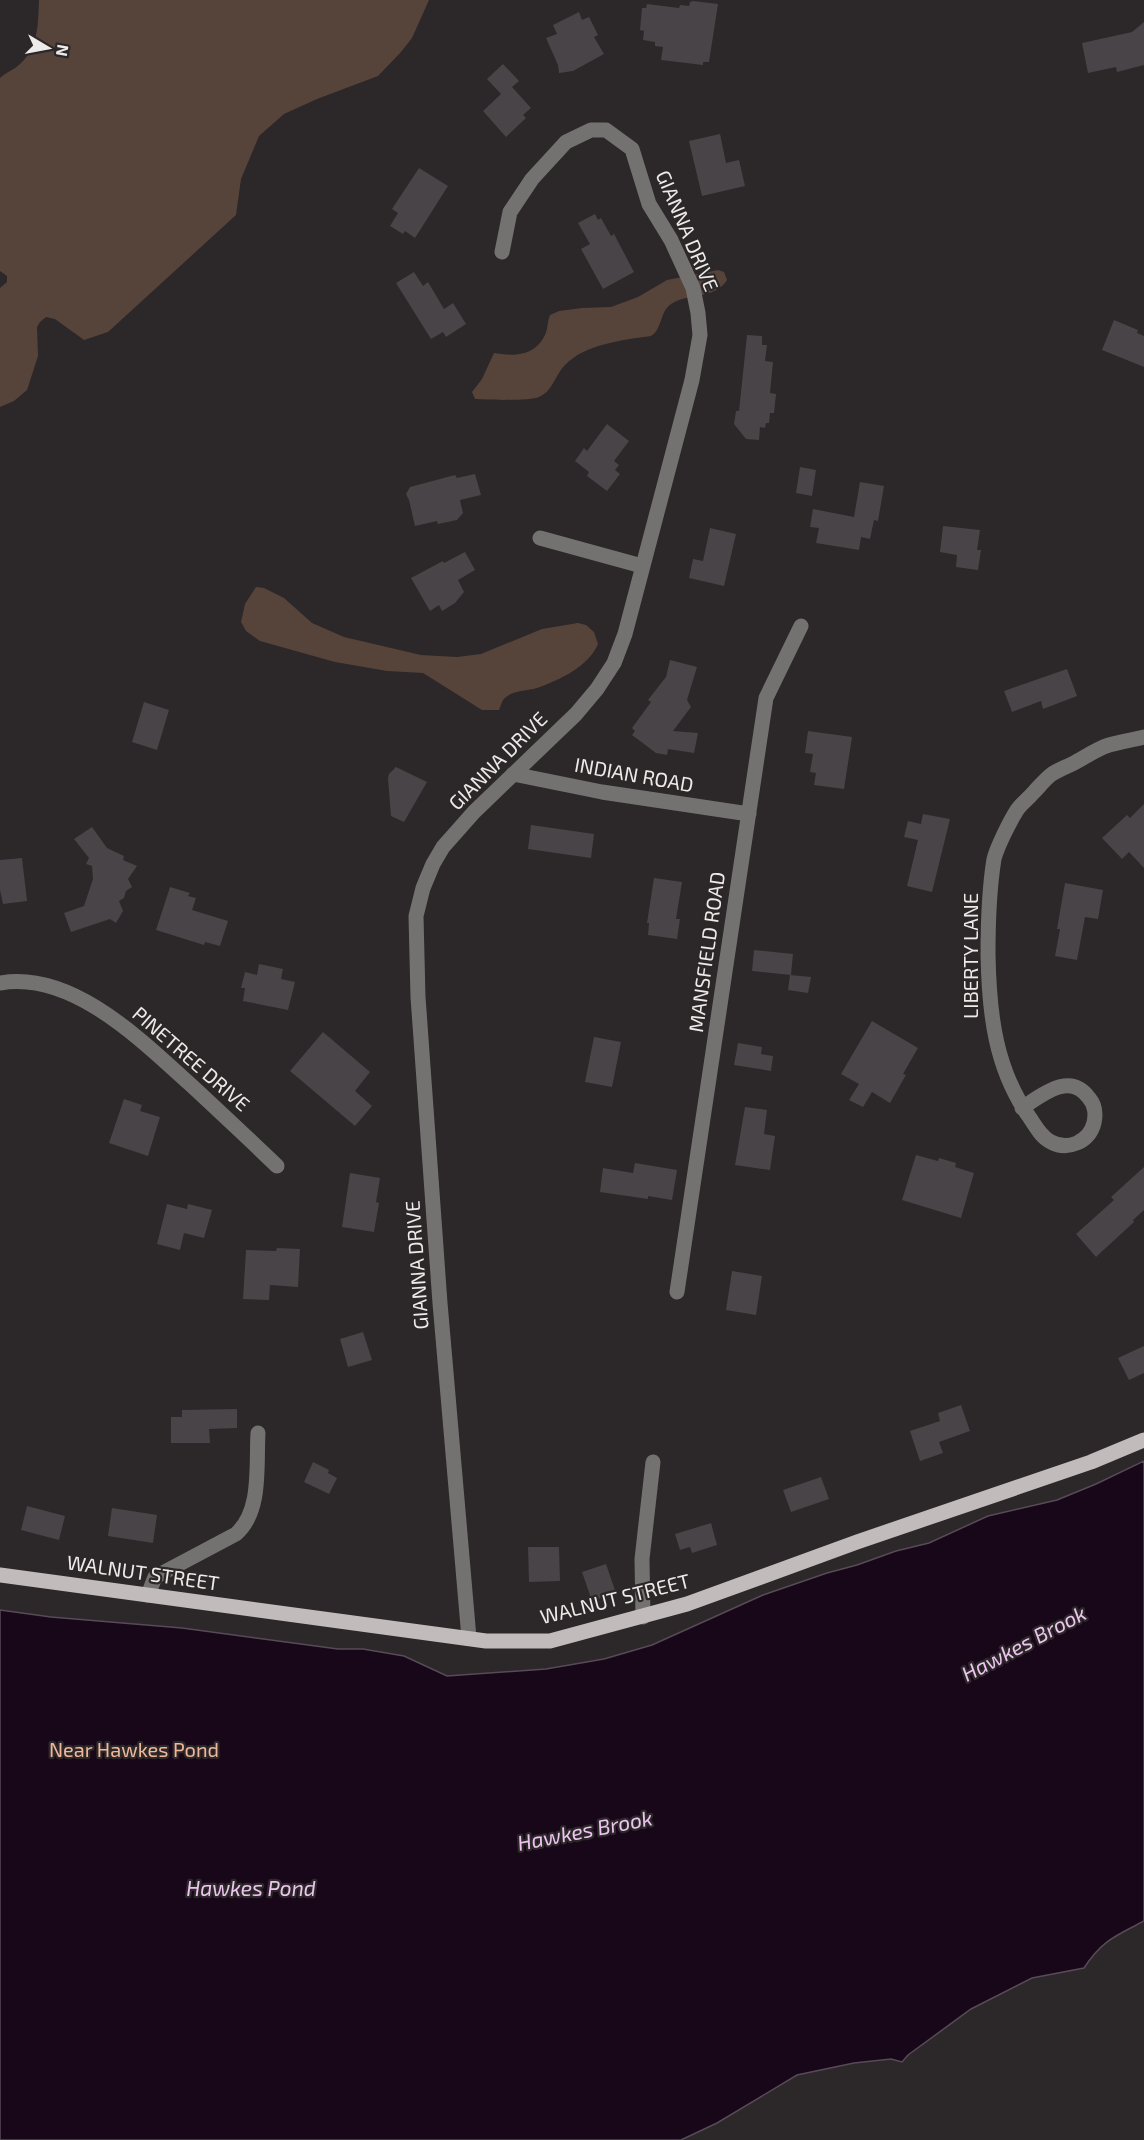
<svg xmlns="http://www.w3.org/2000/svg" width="1144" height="2140" font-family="'Exo 2',sans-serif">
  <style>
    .green { fill: #56443b }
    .water { fill: #180719; stroke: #584b58; stroke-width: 1.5 }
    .building { fill: #494447 }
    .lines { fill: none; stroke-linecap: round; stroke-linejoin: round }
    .minor { stroke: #747271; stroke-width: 15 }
    .major { stroke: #c1bcbb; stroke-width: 15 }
    .labels { text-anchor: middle; stroke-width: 4.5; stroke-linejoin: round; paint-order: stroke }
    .street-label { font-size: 20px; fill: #edeaea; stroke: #2c2728 }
    .park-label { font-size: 20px; fill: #efb89c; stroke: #2c2728 }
    .water-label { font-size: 21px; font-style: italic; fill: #eec4f0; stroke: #2c2728 }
  </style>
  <rect width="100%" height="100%" fill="#2c2728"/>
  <!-- green -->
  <path class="green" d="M39 0H429L412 38 401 52 378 76 317 99 284 114 259 136 241 179 236 215 108 332 84 340 55 319 46 317 40 322 37 327 38 356 27 390 14 401 0 407V288L7 282V276L0 271V78C6 72 14 70 20 64 39 47 38 23 39 0Z
    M718 270 724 272 727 280C714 300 690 292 671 304 660 311 662 330 651 336 623 340 585 344 565 365 555 375 553 391 539 397 531 401 486 400 475 399L472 392 482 379 494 353C513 356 533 357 544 337 548 331 547 322 550 315L559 311 582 308 611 307 638 297 667 280Z
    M256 587 264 588 284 598 312 623 344 637 421 655 457 657 481 654 542 629 578 623 586 625 594 632 598 644C589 666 560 680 537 688 527 691 515 690 506 697 502 700 501 705 499 710H482L423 673 387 671 335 662 260 641 246 631 241 622 245 604Z"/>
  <!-- water -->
  <path class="water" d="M1144 1461V1921C1116 1936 1102 1940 1084 1968L1032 1978 971 2009 908 2055 902 2062 891 2059 854 2063 797 2075 717 2123 681 2140H0V1610L51 1617 182 1628 338 1649H363L404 1656 447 1676 546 1669 604 1659 652 1645 763 1595 827 1573 857 1565 896 1551 929 1543 988 1516 1057 1500 1096 1484Z"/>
  <!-- building -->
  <path class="building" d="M693 1 718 4 709 62H703V65L661 60 663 47 655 46V42L643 40 644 31 640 30 642 8H646L647 4 679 8 680 5 689 6 690 2Z
    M579 12 582 20 589 17 598 35 594 37 604 54 573 71 559 73 558 65 546 38 557 34 553 25Z
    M1144 22V65L1117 72 1116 67 1088 73 1082 43 1132 32Z
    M503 64 519 81 512 87 531 108 523 115 526 118 506 137 483 111 501 94 487 79Z
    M720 134 726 163 739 160 745 186 702 196 689 141Z
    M419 168 448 186 415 238 405 231 403 234 390 226 398 213 392 209Z
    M595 214 598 220 601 218 611 236 614 234 634 272 603 289 581 249 590 244 578 223Z
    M414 272 423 286 428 282 444 309 453 303 466 324 446 337 443 332 431 339 396 283Z
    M1114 320 1138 330 1137 333 1144 336V367L1102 350Z
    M747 335 762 336V345H767L765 361 773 362 770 393 776 394 774 413H770L769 423H766L765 428 760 427 759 440 746 439 734 424 736 411H739Z
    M607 424 629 441 614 461 619 465 615 470 620 474 607 491 587 476 589 472 575 461 584 448 587 451Z
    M800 467 816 470 812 496 796 493Z
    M475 474 481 495 460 500 463 513 457 520 438 524 437 521 415 526 409 500 406 494 410 487 455 475 457 478Z
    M860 482 884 486 878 521 874 520 870 539 861 537 859 550 816 543 819 528 810 527 813 509 854 517Z
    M943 526 980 530 977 550H981L978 570 956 567 957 555 940 552Z
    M710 528 736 534 724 586 689 578 693 559 703 561Z
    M465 552 475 570 458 580 464 592 455 603 442 611 439 605 430 611 411 578 443 561 444 563Z
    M670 660 697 667 687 700 691 707 673 731 698 733 694 753 668 749 667 755 656 753 632 735 635 731 632 728 651 702 648 700 666 677Z
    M1067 669 1077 696 1043 709 1041 701 1012 712 1004 691Z
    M144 702 169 710 157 750 132 742Z
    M808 731 852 737 844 789 814 785 816 773 810 772 813 754 805 753Z
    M396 767 427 782 404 822 391 816 388 778 389 774Z
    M1144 804V868L1129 852 1122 859 1102 838 1127 815 1130 818Z
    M923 814 950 819 932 892 907 886 918 840 904 837 908 821 921 824Z
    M531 825 594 834 591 858 528 849Z
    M92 827 107 848 124 856 123 860 137 866 128 879 132 887 126 891 124 898 119 901 123 911 116 923 110 919 71 932 64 913 84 906 93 879 92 866 86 864 89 858 74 839Z
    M22 858 27 901 3 904 0 890V860Z
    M654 878 682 882 676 919H680L677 939 648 935 649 923H647Z
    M1065 883 1103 890 1098 919 1085 917 1077 960 1055 956 1060 929H1057Z
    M170 887 190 893 188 896 196 898 192 910 228 921 220 946 205 942 204 945 156 930Z
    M754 950 793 954 791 975 752 971Z
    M259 964 283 969 281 979 295 982 288 1010 243 1001 245 988H241L245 972 257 975Z
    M790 975 811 977 808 993 788 990Z
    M872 1021 918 1048 903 1074 906 1075 890 1103 872 1092 863 1107 849 1100 859 1084 841 1074Z
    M323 1032 370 1072 355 1091 372 1106 355 1126 290 1071Z
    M594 1037 621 1042 612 1087 585 1082Z
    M738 1043 762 1047 761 1054 773 1056 771 1071 734 1065Z
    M124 1099 142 1105 140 1111 160 1117 148 1156 109 1143Z
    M745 1107 767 1110 764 1134 775 1136 770 1170 735 1165Z
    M916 1155 938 1161 939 1158 956 1163 955 1167 974 1173 961 1218 902 1200Z
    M635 1163 677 1170 672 1200 648 1196V1199L600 1192 603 1168 633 1173Z
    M1144 1167V1210L1133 1220 1134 1222 1096 1257 1076 1234 1114 1200 1111 1197Z
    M350 1173 380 1178 376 1202 379 1203 374 1232 342 1227Z
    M167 1204 187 1209 188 1204 212 1210 204 1238 184 1233 180 1250 157 1244Z
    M277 1248 300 1249 298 1287 270 1285 269 1300 243 1299 246 1250 276 1251Z
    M732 1271 762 1276 756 1315 726 1310Z
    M363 1332 372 1360 348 1367 340 1339Z
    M1144 1346V1373L1129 1380 1118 1358Z
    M961 1405 970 1431 939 1442 943 1453 920 1461 910 1431 940 1421 938 1413Z
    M237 1409V1428L209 1429 210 1443H171V1417H182V1410Z
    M313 1462 329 1470 328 1473 337 1478 329 1494 304 1482Z
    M821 1477 829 1499 791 1512 783 1490Z
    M27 1506 65 1516 59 1540 21 1530Z
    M112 1508 157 1515 153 1543 108 1536Z
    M711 1523 717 1545 692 1553 690 1547 680 1550 675 1534Z
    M528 1547H559L560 1581 529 1582Z
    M606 1564 616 1593 592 1601 582 1572Z"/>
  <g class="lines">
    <!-- minor -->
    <path class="minor" d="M540 538 642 566
      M513 774 602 792 749 814
      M0 983C72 970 142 1041 191 1085 220 1112 249 1139 277 1166
      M1022 1108C1042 1095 1070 1071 1089 1098 1095 1105 1096 1114 1094 1123 1089 1142 1068 1151 1051 1142 1041 1137 1036 1127 1030 1118 995 1069 989 1013 988 954 988 923 989 890 994 859 997 847 1010 821 1017 810 1021 804 1028 799 1033 793 1039 787 1045 779 1052 774 1058 770 1066 767 1072 764 1084 758 1096 749 1109 745 1120 742 1132 740 1144 737
      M677 1292 766 698 801 626
      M148 1595 155 1577 236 1534C262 1511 256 1466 258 1433
      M643 1617 642 1559 653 1462
      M469 1638 440 1303 418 997 416 916 423 888 433 864 443 847 474 812 576 714 597 689 614 663 625 634 692 380 700 335 698 313 693 288 671 240 649 204 632 149 606 130H591L566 142 532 179 510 212 502 252"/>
    <!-- major -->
    <path class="major" d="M0 1575 486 1641H550L687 1604 857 1542 1091 1462 1144 1440"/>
  </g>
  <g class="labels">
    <!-- street labels -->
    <g class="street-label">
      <text transform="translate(687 231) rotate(67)" y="7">GIANNA DRIVE</text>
      <text transform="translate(498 761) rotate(-45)" y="7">GIANNA DRIVE</text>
      <text transform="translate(634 775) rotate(10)" y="7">INDIAN ROAD</text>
      <text transform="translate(707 952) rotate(-82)" y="7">MANSFIELD ROAD</text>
      <text transform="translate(971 956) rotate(-90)" y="7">LIBERTY LANE</text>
      <text transform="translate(191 1059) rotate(41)" y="7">PINETREE DRIVE</text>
      <text transform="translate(417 1265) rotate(-94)" y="7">GIANNA DRIVE</text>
      <text transform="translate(143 1573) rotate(8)" y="7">WALNUT STREET</text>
      <text transform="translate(615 1599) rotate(-14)" y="7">WALNUT STREET</text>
    </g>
    <!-- park labels -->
    <g class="park-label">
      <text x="134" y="1757">Near Hawkes Pond</text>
    </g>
    <!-- water labels -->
    <g class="water-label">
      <text transform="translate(1024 1644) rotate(-28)" y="7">Hawkes Brook</text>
      <text transform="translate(585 1831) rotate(-11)" y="7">Hawkes Brook</text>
      <text x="251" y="1896">Hawkes Pond</text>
    </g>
  </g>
  <!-- north arrow -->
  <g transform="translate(48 48) rotate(100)" stroke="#2c2728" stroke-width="4.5" paint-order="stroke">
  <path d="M0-4.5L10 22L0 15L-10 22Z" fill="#edeaea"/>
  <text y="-9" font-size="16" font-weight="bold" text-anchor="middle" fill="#edeaea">N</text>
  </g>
</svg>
